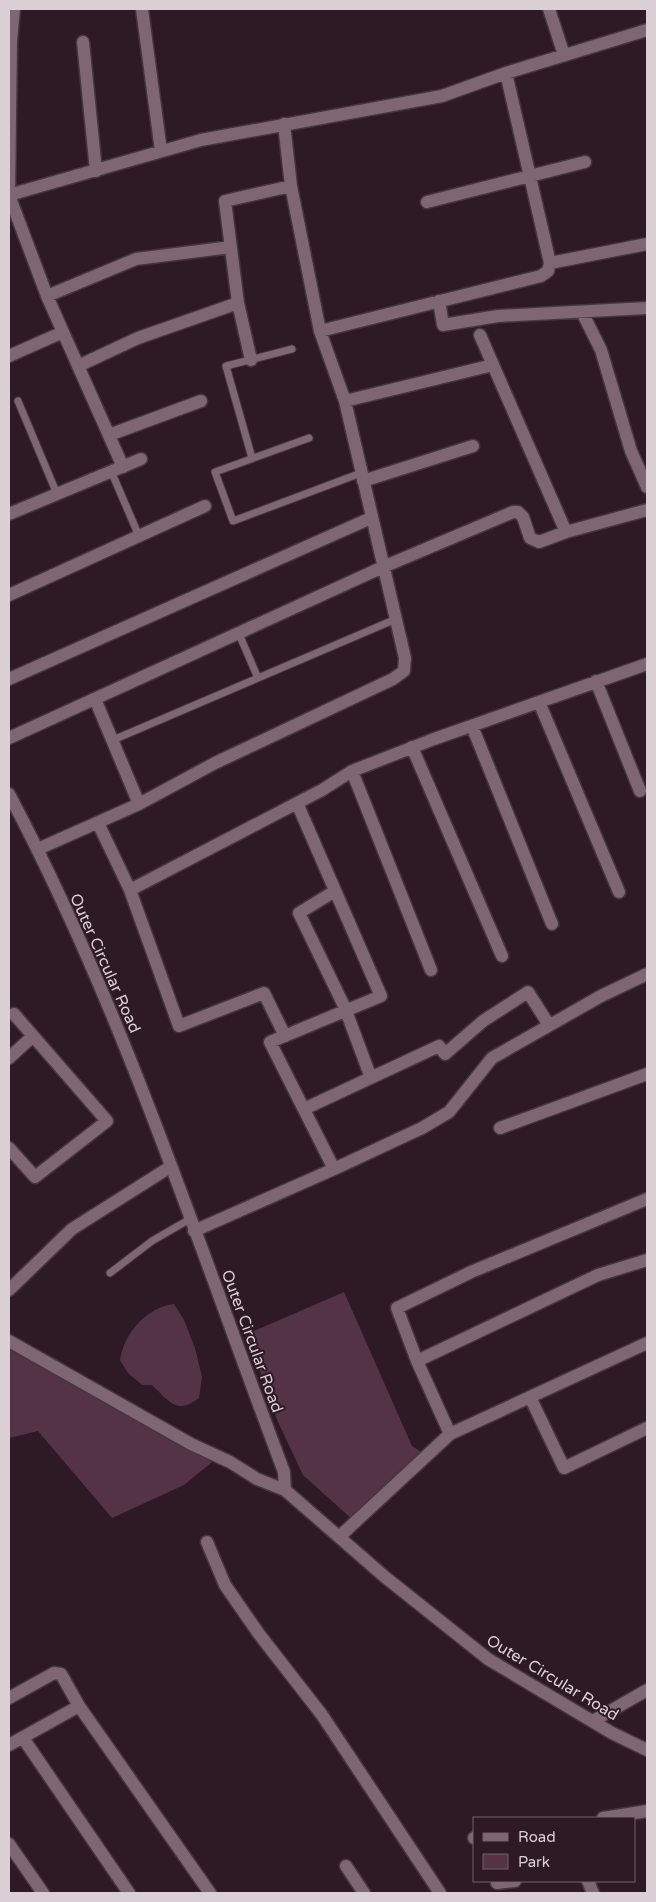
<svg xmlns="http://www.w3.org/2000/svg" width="656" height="1902" font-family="'Varela Round',sans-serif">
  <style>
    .green { fill: #543346 }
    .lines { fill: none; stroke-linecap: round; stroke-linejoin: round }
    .lane-casing { stroke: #45353e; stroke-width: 9 }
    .street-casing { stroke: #45353e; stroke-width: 15 }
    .secondary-casing { stroke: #45353e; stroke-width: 15 }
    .lane { stroke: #7e6673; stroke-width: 7 }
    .street { stroke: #7e6673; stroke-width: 12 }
    .secondary { stroke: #7e6673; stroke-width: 12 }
    .labels { text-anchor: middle; stroke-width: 4; stroke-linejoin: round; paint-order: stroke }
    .street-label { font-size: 16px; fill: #dbced4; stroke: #2e1a25 }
  </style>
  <rect width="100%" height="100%" fill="#2e1a25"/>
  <!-- green -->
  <path class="green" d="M344 1292 412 1446 426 1455 353 1520 303 1475 278 1422 247 1334Z
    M174 1304 184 1320 195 1348 202 1377 199 1398C176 1415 170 1402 152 1385H142L128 1373 120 1360C124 1333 147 1307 174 1304Z
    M9 1347 212 1462 184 1485 112 1518 38 1431 9 1438Z"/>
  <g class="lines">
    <defs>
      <path id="lane" d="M18 401 57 494
        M309 438 215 472 233 521 361 473
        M252 458 226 366 292 349
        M111 471 139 536
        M239 634 258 678
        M113 740 396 619
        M110 1273 152 1241 190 1219"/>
      <path id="street" d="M14 9 11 41 9 195 47 296 123 467
        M142 9 161 151
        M549 9 564 55
        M83 42 96 171
        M9 195 201 140 442 96 506 73 647 30
        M427 202 585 162
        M550 263 647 244
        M47 296 136 259 231 247
        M439 301 443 325 498 316 647 308
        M582 312 601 350 631 451 647 487
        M320 331 541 276 548 271 550 263 506 73
        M480 335 566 532
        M9 356 63 332
        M251 360 238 303 225 201 291 186
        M78 366 138 338 238 303
        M345 401 493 365
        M109 435 201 401
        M363 481 473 446
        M9 514 141 459
        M9 595 205 506
        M9 679 371 518
        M596 681 640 791
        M95 699 139 804
        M539 702 619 892
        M472 726 552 924
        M9 738 383 567 513 512H518L523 517 530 538 539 542 566 532 647 510
        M412 747 502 956
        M352 771 431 970
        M98 823 130 890 179 1026 264 993 285 1036
        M38 849 139 804 215 763 393 679 404 671 405 658 345 401 320 331 291 186 284 124
        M130 890 322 790 352 771 434 739 647 664
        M335 891 299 913 345 1008 371 1078
        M9 1058 33 1036
        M304 1109 439 1046 445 1054 483 1021 528 992 549 1025
        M500 1128 647 1074
        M9 1148 35 1177 107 1121 14 1014
        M334 1169 422 1128 449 1112 492 1058 601 996 647 974
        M194 1231 334 1169 270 1042 381 996 297 803
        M9 1290 72 1229 170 1167
        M9 1341 191 1444 230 1462 257 1479 285 1490
        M417 1361 598 1275 647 1260
        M530 1397 564 1468 647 1428
        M450 1434 417 1361 397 1308 471 1272 647 1199
        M339 1537 450 1434 647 1343
        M207 1542 225 1585 259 1634 322 1715 440 1893
        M9 1698 54 1673 61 1674 79 1706 210 1893
        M593 1721 647 1690
        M23 1738 129 1893
        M9 1745 79 1706
        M603 1818 647 1811
        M474 1838H475
        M9 1844 43 1893
        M346 1866 364 1893
        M588 1881 593 1893
        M497 1883 515 1881"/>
      <path id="secondary" d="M9 794C123 1009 198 1244 284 1472L285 1490 385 1577 488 1659 612 1733 647 1750"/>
    </defs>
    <!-- lane casing -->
    <use href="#lane" class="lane-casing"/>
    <!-- street casing -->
    <use href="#street" class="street-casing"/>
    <!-- secondary casing -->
    <use href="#secondary" class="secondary-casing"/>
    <!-- lane -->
    <use href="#lane" class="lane"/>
    <!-- street -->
    <use href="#street" class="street"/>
    <!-- secondary -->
    <use href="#secondary" class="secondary"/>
  </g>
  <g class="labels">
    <!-- street labels -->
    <g class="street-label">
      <text transform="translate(106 963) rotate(66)" y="6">Outer Circular Road</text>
      <text transform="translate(253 1341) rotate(70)" y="6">Outer Circular Road</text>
      <text transform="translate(553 1677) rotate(31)" y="6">Outer Circular Road</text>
    </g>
  </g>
  <!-- border -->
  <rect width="656" height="1902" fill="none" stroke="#dbced4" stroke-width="20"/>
  <!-- legend -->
  <rect x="473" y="1817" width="162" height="65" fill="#2e1a25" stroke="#73626b"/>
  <rect x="483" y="1833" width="25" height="8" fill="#7e6673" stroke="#73626b"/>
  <text x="518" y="1842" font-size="15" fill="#dbced4">Road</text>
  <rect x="483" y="1854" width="25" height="15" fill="#543346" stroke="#73626b"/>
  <text x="518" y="1867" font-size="15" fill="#dbced4">Park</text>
</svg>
